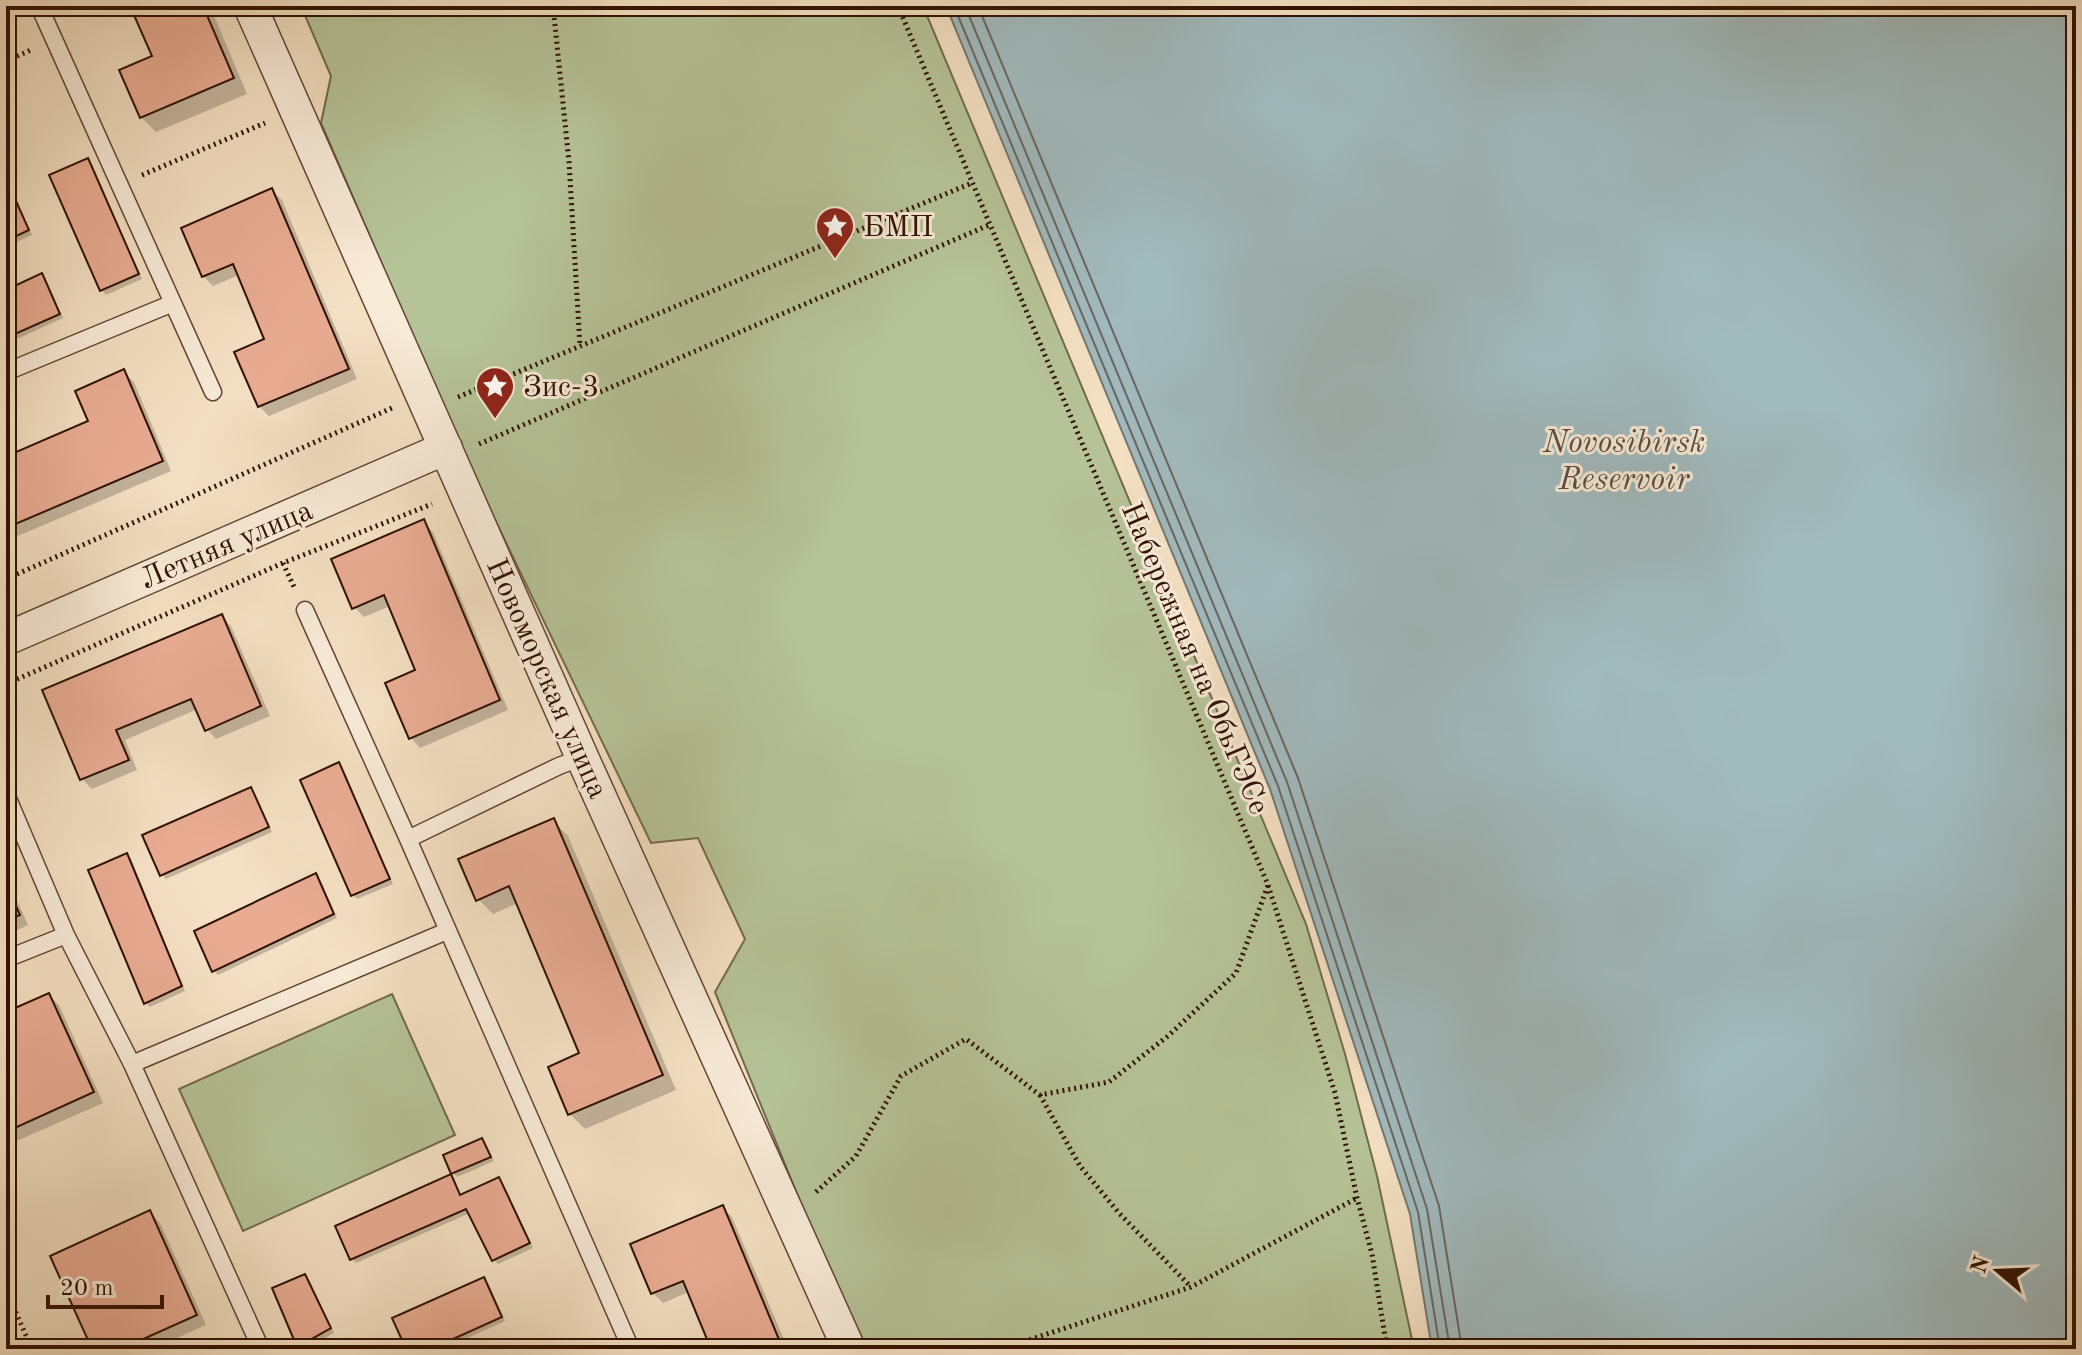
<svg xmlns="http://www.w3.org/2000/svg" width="2082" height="1355" font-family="'Old Standard TT',serif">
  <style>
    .green { fill: #b6c398; stroke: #736a4c; stroke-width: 2 }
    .water { fill: #a1babe; stroke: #747772; stroke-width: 2 }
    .shadow { fill: #0003 }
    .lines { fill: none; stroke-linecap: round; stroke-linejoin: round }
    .shore { stroke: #686660; stroke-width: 2 }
    .building { fill: #e9ac93; stroke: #301201; stroke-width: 2 }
    .lane-casing { stroke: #614632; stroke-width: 19 }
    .street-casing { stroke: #614632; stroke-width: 35 }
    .path { stroke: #301201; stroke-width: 5; stroke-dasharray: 2 4; stroke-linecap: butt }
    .lane { stroke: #f8ebd8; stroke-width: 16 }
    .street { stroke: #f8ebd8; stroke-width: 32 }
    .labels { text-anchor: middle; stroke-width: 6; stroke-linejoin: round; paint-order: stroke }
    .poi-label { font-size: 30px; fill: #301201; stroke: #f8ebd8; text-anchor: start }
    .street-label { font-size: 30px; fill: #301201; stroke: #f8ebd8 }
    .water-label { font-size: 32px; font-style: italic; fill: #584d43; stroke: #f8ebd8 }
  </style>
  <rect width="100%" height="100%" fill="#f4e0c3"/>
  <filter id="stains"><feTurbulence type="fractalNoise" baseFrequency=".0025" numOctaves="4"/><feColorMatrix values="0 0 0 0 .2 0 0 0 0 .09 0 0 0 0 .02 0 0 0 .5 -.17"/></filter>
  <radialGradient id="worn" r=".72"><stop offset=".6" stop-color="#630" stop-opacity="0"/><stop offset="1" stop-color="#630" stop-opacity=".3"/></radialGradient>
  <!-- green -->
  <path class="green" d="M301 6H923L1306 924 1345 1054 1377 1176 1414 1349H860L715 992 745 939 698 838 651 843 470 468 321 123 331 76Z
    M392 994 455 1135 243 1231 179 1089Z"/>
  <!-- water -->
  <path class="water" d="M946 6H2076V1349H1432L1410 1214 1270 789Z"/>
  <!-- shadow -->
  <path class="shadow" d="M132 6H210L247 94 156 132 141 117 154 57Z
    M6 37 13 54 6 57Z
    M87 161 92 165 142 279 106 295 102 290Z
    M272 191 282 200 357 379 269 416 259 406 267 340 239 275 213 286 203 276Z
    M10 192 15 197 32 235 6 247V194Z
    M42 276 46 280 63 318 6 344V292Z
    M124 372 134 382 171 471 6 541V430L10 434 18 453 91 422Z
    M423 522 433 532 508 710 420 748 411 738 418 671 390 606 364 617 354 607Z
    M221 616 231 626 270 716 216 739 207 729 198 709 125 740 137 770 92 789 82 779 45 691Z
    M338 765 343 769 393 884 357 899 353 895Z
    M251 789 255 793 272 832 166 879 162 875Z
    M553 821 568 836 676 1090 585 1129 570 1114 582 1054 518 903 493 914 478 899Z
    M126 855 131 859 185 991 150 1007 145 1002Z
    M316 875 320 880 337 918 218 975 214 971Z
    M6 876 28 925 6 935Z
    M49 995 59 1005 103 1103 12 1143 6 1137V1014Z
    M482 1140 486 1144 494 1161 457 1177 453 1173Z
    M451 1177 455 1181 462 1196 499 1180 503 1184 533 1248 498 1264 494 1260 470 1213 356 1263 352 1259Z
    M722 1208 732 1217 788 1349H714L689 1292 663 1303 653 1293Z
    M150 1213 160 1223 206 1325 152 1349H94Z
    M304 1276 309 1280 334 1333 305 1349H301L274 1289Z
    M483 1279 488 1283 505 1321 444 1349H409Z"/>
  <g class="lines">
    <!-- shore -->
    <path class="shore" d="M954 6 1278 786 1418 1212 1440 1349
      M965 6 1287 782 1427 1209 1450 1349
      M978 6 1298 778 1439 1206 1462 1349"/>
  </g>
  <!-- building -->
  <path class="building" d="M130 6H203L234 78 140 118 119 70 152 56Z
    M88 158 139 274 100 291 49 175Z
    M272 188 349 369 258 407 234 352 264 339 233 264 202 277 181 228Z
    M11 190 29 230 6 241V192Z
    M42 273 60 314 6 338V290Z
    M124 369 163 461 6 528V435L14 453 88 421 75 391Z
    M424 519 500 700 409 739 385 683 415 670 384 595 352 609 331 559Z
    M222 614 261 706 205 731 191 699 116 730 129 760 80 780 42 690Z
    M339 762 390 879 351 896 300 780Z
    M251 787 269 827 160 876 142 835Z
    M554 818 663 1075 568 1115 548 1067 579 1053 509 886 476 901 458 859Z
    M127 853 182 986 144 1004 88 870Z
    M316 873 334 914 212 972 194 931Z
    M6 884 20 915 6 921Z
    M49 993 94 1092 6 1132V1012Z
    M482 1138 491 1157 451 1174 443 1155Z
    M451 1174 460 1195 499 1177 530 1243 492 1261 466 1209 350 1260 335 1226Z
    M723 1205 783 1349H711L683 1281 651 1294 630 1244Z
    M150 1210 197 1315 121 1349H92L50 1256Z
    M305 1274 331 1328 297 1347 272 1288Z
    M484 1277 502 1317 431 1349H406L392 1318Z"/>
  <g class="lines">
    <defs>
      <path id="lane" d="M39 6 213 392
        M6 372 173 303
        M305 610 408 839 631 1349
        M6 794 66 935 132 1064 261 1349
        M408 839 559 766 582 757
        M6 959 66 935
        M132 1064 447 931"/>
      <path id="street" d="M250 6 582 757 849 1349
        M6 639 446 448"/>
    </defs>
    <!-- lane casing -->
    <use href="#lane" class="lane-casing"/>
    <!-- street casing -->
    <use href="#street" class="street-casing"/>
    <!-- path -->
    <path class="path" d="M553 6 569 162 580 346
      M898 6 1268 885 1335 1093 1357 1198 1372 1254 1387 1349
      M6 61 31 50
      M142 175 265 123
      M458 397 972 183
      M479 444 989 225
      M283 563 294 587
      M6 579 392 408
      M6 684 283 563 432 504
      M1040 1095 1080 1166 1119 1213 1191 1287
      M816 1192 856 1156 901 1076 966 1039 1040 1095 1109 1082 1168 1036 1236 973 1268 885
      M6 1290 32 1349
      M1001 1349 1191 1287 1357 1198"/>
    <!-- lane -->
    <use href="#lane" class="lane"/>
    <!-- street -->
    <use href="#street" class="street"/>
  </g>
  <!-- icons -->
  <defs>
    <symbol id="sight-pin" viewBox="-11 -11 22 30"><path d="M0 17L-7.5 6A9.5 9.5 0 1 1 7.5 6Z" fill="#8f2418" stroke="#f8ebd8"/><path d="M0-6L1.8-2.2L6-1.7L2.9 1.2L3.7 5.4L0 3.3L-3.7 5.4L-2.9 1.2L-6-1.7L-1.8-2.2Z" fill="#fff"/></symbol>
  </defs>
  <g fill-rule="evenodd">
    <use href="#sight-pin" x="813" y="204" width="44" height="60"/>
    <use href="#sight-pin" x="473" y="364" width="44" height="60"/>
  </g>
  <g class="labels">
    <!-- poi labels -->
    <g class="poi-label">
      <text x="863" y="236">БМП</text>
      <text x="523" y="396">Зис-3</text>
    </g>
    <!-- street labels -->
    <g class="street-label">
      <text transform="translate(226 544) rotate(-23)" y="10">Летняя улица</text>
      <text transform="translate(1196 658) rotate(67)" y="10">Набережная на ОбьГЭСе</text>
      <text transform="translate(548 678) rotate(66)" y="10">Новоморская улица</text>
    </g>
    <!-- water labels -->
    <g class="water-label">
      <text x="1624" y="452">Novosibirsk<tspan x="1624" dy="37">Reservoir</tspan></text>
    </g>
  </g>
  <!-- margin -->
  <rect width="2082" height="1355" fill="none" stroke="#f4e0c3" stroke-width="32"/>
  <rect x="8" y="8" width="2066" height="1339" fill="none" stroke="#301201" stroke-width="4"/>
  <rect x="16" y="16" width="2050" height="1323" fill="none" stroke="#301201" stroke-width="2"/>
  <!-- north arrow -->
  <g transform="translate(1998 1271) rotate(289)" stroke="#f8ebd8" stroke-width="6" paint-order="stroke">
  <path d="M0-6L14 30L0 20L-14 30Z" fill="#301201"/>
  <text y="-12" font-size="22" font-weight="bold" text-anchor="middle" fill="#301201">N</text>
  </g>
  <!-- scale -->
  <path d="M48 1295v12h114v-12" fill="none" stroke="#301201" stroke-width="4"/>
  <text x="60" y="1295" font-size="24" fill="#301201" stroke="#f8ebd8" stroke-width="6" paint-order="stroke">20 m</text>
  <rect width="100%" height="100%" filter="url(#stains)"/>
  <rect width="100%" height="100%" fill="url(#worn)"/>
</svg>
